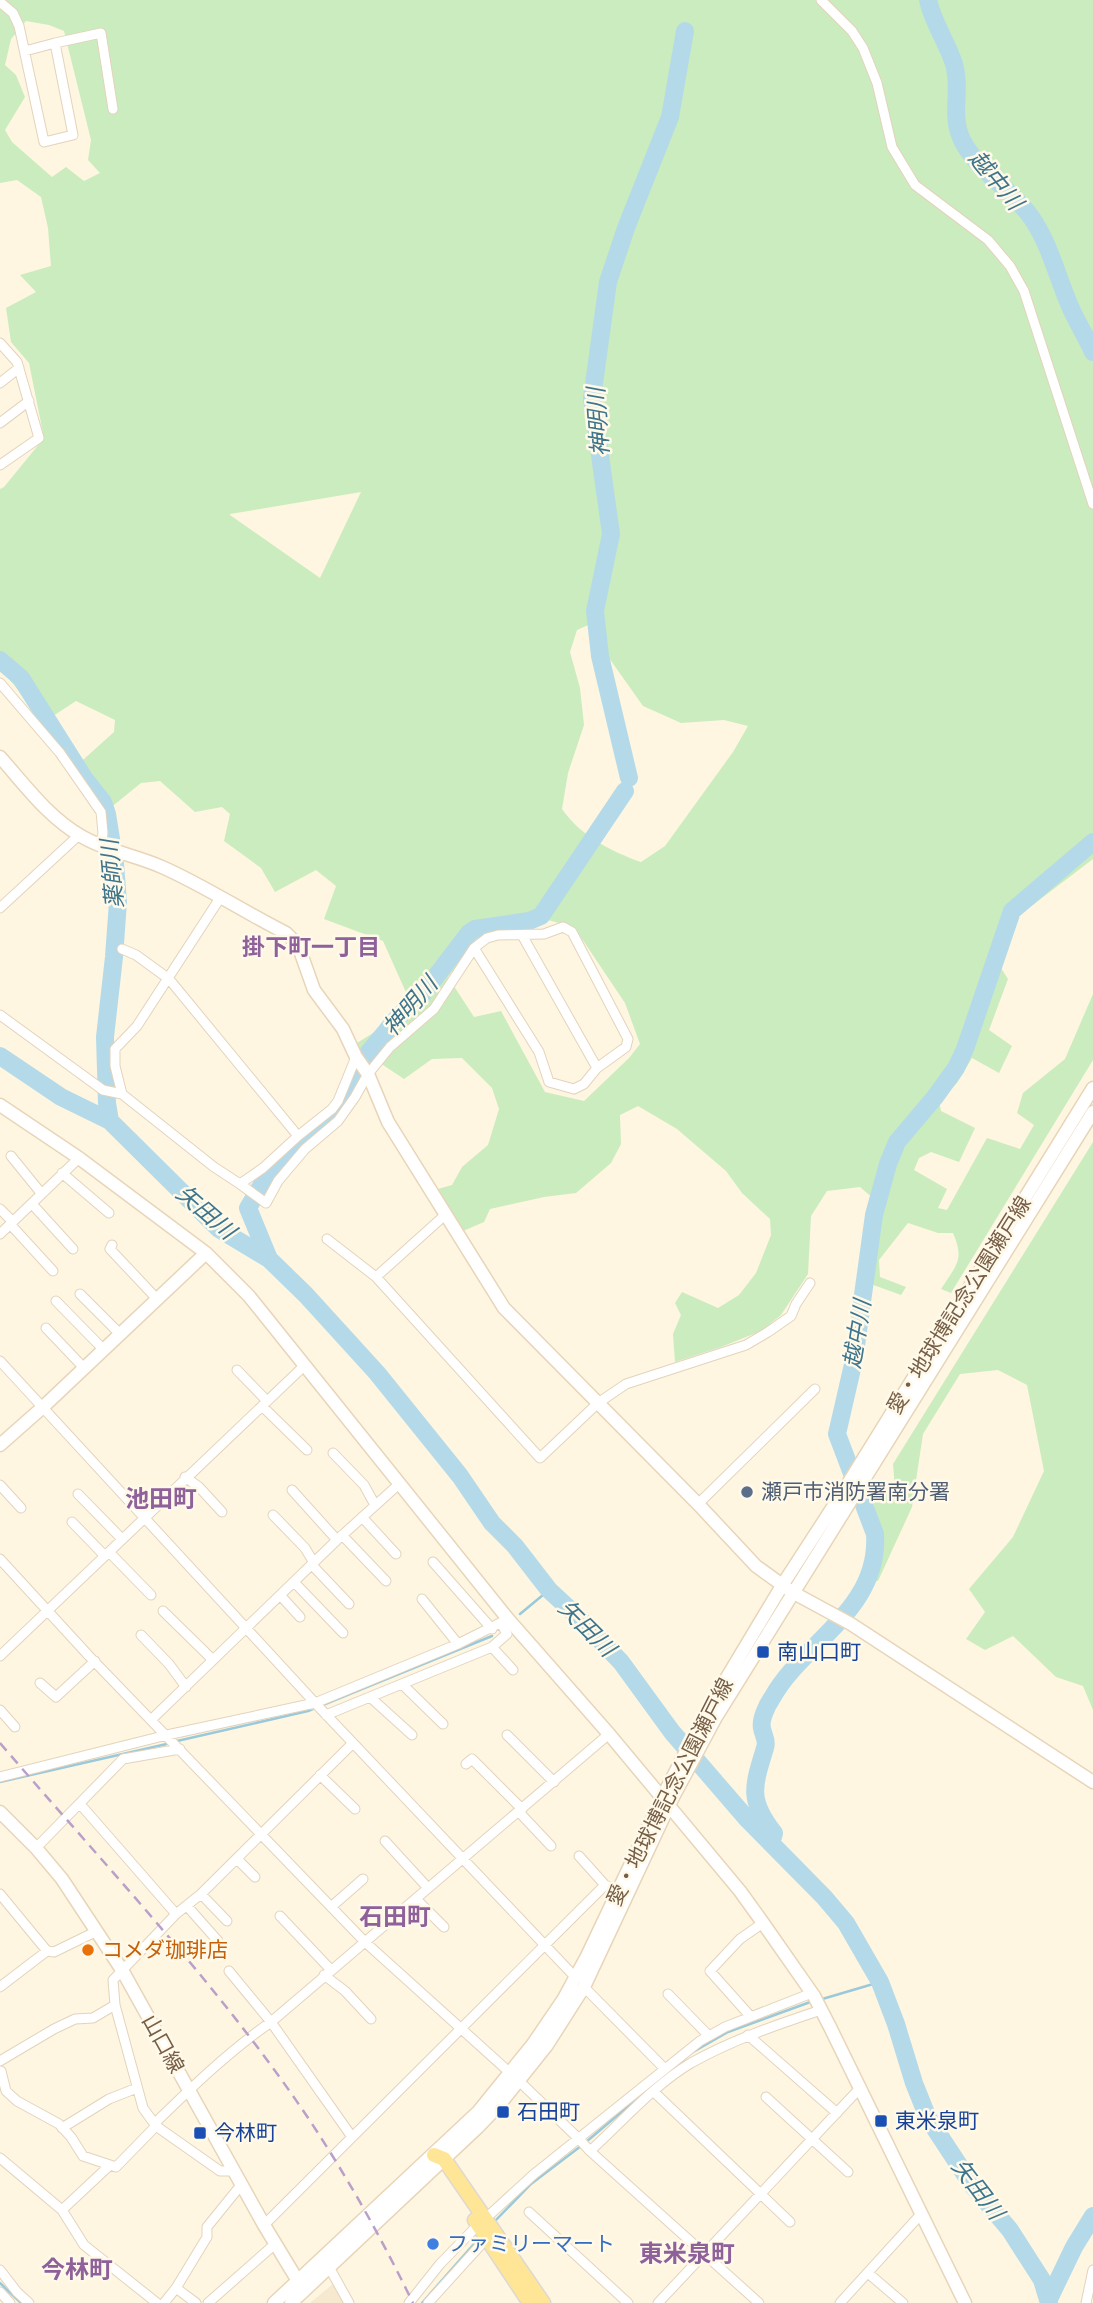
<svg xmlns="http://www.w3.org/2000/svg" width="1093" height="2303" font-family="Commissioner,'Noto Sans JP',sans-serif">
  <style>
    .residential { fill: #f6e9cf }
    .green { fill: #cbecbe; fill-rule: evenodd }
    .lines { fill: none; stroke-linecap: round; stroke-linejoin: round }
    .stream { stroke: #99c9db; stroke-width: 2.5 }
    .river { stroke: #b4dae9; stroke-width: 18 }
    .street-casing { stroke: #e3d3bc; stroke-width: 11 }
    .secondary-casing { stroke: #e8d5b9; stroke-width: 15 }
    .primary-casing { stroke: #ded8d3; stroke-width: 17 }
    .street { stroke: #fff; stroke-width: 9 }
    .secondary { stroke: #fff; stroke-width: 12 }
    .primary { stroke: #ffe697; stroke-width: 14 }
    .rail { stroke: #ba9fc8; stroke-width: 2.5; stroke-dasharray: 10 7; stroke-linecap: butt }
    .service-dot { fill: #5c6f8a; stroke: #fff9e9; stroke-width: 2.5 }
    .transit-dot { fill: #1a4fb4; stroke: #fff9e9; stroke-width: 2.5 }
    .food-dot { fill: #e8710a; stroke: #fff9e9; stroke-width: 2.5 }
    .shop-dot { fill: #3f7fe0; stroke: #fff9e9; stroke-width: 2.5 }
    .labels { text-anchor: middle; stroke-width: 5; stroke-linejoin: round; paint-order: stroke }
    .street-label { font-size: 21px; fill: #775e46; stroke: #fff9e9 }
    .service-label { font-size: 21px; fill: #4e5e75; stroke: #fff9e9; text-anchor: start }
    .transit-label { font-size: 21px; fill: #164399; stroke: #fff9e9; text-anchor: start }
    .food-label { font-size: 21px; fill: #c56008; stroke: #fff9e9; text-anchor: start }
    .shop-label { font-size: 21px; fill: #366cbe; stroke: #fff9e9; text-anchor: start }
    .water-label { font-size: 23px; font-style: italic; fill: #3e758c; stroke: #fff9e9 }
    .neighbourhood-label { font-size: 23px; font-weight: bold; fill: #8f619b; stroke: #fff9e9 }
    .quarter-label { font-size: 24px; font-weight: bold; fill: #8f619b; stroke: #fff9e9 }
  </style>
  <rect width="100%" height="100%" fill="#fef6e1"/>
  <!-- residential -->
  <path class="residential" d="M333 2284 344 2303H310Z"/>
  <!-- green -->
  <path class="green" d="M0 0H1093V859L1017 917 999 965 1008 979 989 1030 1012 1046 999 1073 972 1058 957 1083 939 1101 941 1111 975 1128 959 1162 931 1152 919 1158 914 1170 947 1189 938 1208 947 1210 987 1138 1020 1149 1034 1125 1017 1113 1023 1093 1065 1059 1093 994V1060L951 1293 941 1289C956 1265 965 1261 953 1233H938L908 1223 879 1260 880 1277 906 1287 901 1295 868 1283 881 1205 860 1187 827 1191 811 1216 808 1274 781 1315 761 1331 721 1347 675 1362 673 1334 681 1315 675 1303 682 1292 718 1308 739 1295 756 1273 771 1235 770 1219 742 1193 726 1171 677 1129 638 1106 620 1115 621 1144 611 1163 576 1193 544 1197 490 1209 484 1222 463 1231 438 1189 452 1185 462 1167 488 1145 499 1109 492 1088 462 1058 432 1059 404 1079 359 1049 357 1043 413 1008 383 941 324 919 336 886 316 870 275 892 261 868 224 841 230 814 222 807 195 812 160 781 141 783 109 809 74 768 114 732 115 720 76 701 53 716 33 708 0 668V489L4 487 44 438 29 363 11 342 6 308 36 292 20 275 51 266 48 228 41 197 17 180 0 183ZM26 21 49 25 64 31 91 140 88 160 100 173 84 181 66 167 52 177 12 142 5 130 25 97 16 75 5 65 11 39ZM361 492 320 578 230 515V514ZM595 622 609 658 643 706 681 723 724 720 748 726 733 752 665 846 641 862C610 851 581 836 562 809L568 773 584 725 580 688 570 652 577 630ZM548 920 574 927 625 1003 640 1044 629 1058 584 1101 545 1092 501 1011 474 1017 448 977 475 942 484 936Z
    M1093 1142V1710L1083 1686 1056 1677 1013 1636 985 1650 966 1639 985 1612 969 1589 1013 1537 1044 1471 1027 1385 998 1370 960 1374 923 1434 912 1507 878 1581H869L881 1549 872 1498 881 1487 896 1502 893 1464Z"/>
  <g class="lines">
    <!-- stream -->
    <path class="stream" d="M625 791 629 778
      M520 1614 549 1590
      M177 1741 308 1711 492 1636
      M0 1782 171 1743
      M819 2000 880 1982
      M693 2052 728 2032 813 2001
      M586 2142 664 2076
      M494 2222 531 2184 581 2146
      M0 2283 21 2303
      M422 2303 480 2237"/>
    <!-- river -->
    <path class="river" d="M928 0C933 23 947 42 954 64 962 91 949 115 963 142 979 172 1011 189 1031 217 1048 241 1056 272 1067 299 1074 318 1085 334 1093 352
      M0 660 21 678 84 778 103 802 107 814 115 864 118 902 114 957 105 1037 107 1103 110 1121
      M629 778 600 656 595 611 611 534 592 398 608 282 626 228 670 117 685 31
      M0 1056 61 1097 110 1121 219 1229 269 1259 306 1295 377 1373 460 1476 492 1523 515 1546 549 1590 576 1615 621 1662 672 1732 748 1820 824 1897 846 1923 880 1982 896 2024 914 2083 928 2118 972 2185 1010 2230 1042 2280 1049 2303
      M269 1259 248 1208 267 1176 293 1149 336 1114 345 1100 364 1058 398 1017 421 996 469 933 475 929 529 921 541 916 625 791
      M773 1837 774 1833C748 1800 753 1787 765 1748 768 1740 763 1736 762 1728 760 1720 767 1705 772 1698 803 1642 880 1610 875 1534L837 1434 854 1360 874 1215 888 1164 897 1142 935 1097 956 1068 965 1049 1012 911 1093 842
      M1049 2299 1074 2247 1093 2216"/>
    <defs>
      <path id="street" d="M821 0 852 31 863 48 877 83 892 147 915 185 988 240 1010 266 1024 291 1093 504
        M0 2 13 13 19 26 44 142 73 135 55 43 101 33 113 109
        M25 51 55 43
        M0 343 17 362 39 438 0 465
        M0 383 19 368
        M0 423 29 401
        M0 683 60 753 101 812 103 833 101 847
        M220 898 137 1026 115 1049V1066L122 1094 214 1167 240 1184 263 1168 298 1136 332 1109 338 1101 356 1057
        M0 908 79 835
        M522 935 597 1068
        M122 949 136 955 169 979 298 1136
        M0 1015 103 1090 122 1094
        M11 1156 41 1193
        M62 1173 109 1213
        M240 1184 266 1203 278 1181 305 1149 338 1121 355 1097 368 1074 390 1047 434 1009 474 948 487 938 498 935 544 934 563 927 572 932 628 1039 626 1047 597 1068 584 1084 574 1089 549 1082 539 1052 474 948
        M32 1204 73 1249
        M0 1209 13 1222
        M10 1224 53 1271
        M0 1234 79 1158
        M327 1239 376 1277 540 1458 598 1403 626 1384 746 1345 768 1332 791 1316 796 1304 810 1283
        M112 1245 110 1249 157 1299
        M376 1277 445 1215
        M80 1294 120 1334
        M56 1301 104 1350
        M46 1328 84 1368
        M0 1361 316 1704 576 1978
        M237 1370 267 1401
        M262 1406 307 1450
        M333 1453 364 1485 375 1505
        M185 1477 199 1487 222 1512
        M0 1485 21 1508
        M292 1490 337 1540
        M78 1494 122 1539
        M698 1504 815 1389
        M273 1515 305 1548 314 1563
        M362 1517 396 1554
        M72 1522 105 1556
        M342 1535 386 1581
        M109 1552 151 1595
        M0 1559 89 1656 365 1942 518 2080 579 2139 590 2151 759 2303
        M433 1562 492 1629
        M312 1565 349 1604
        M294 1582 343 1633
        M280 1595 300 1617
        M422 1599 458 1644
        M163 1611 213 1660
        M141 1635 169 1664 186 1687
        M492 1647 513 1670
        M0 1656 304 1366
        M40 1683 56 1697 95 1661
        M402 1684 443 1724
        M370 1697 412 1735
        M0 1710 15 1727
        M326 1715 492 1647 507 1634 501 1623
        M152 1719 337 1540 399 1484
        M507 1735 554 1782
        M466 1764 472 1759 522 1809
        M320 1775 355 1809
        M0 1777 167 1735 315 1703 458 1644 508 1619
        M80 1804 176 1914
        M519 1812 551 1846
        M385 1841 428 1888
        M36 1848 123 1759 180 1749
        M579 1856 605 1885
        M237 1859 255 1877
        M0 1894 47 1951
        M201 1894 227 1921
        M416 1899 444 1927
        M187 1906 218 1941
        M331 1907 363 1879
        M280 1916 331 1970
        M229 1971 271 2022 352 2137
        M324 1975 345 1991 371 2019
        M0 1987 47 1951 54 1952 95 1932
        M584 1987 664 2068
        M668 1994 709 2036
        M751 2017 710 1971 740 1939 763 1923
        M748 2035 837 2113
        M0 2061 54 2029 75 2019 93 2018 115 2005
        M1 2071 6 2091 17 2101 59 2124 71 2137 83 2156 116 2167 156 2126
        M654 2092 790 2222
        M766 2097 848 2172
        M154 2124C191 2088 228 2052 271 2022L609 1734
        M62 2128 109 2099 137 2088
        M590 2151C622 2122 654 2085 691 2063 732 2040 776 2025 821 2010
        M0 2158 62 2210 84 2245 157 2303
        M235 2171H220L156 2126 143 2108 115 2005 113 1980 176 1914 201 1894 353 1743
        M62 2210 109 2166
        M529 2212 628 2303
        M485 2219 533 2175 700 2041 725 2027 812 1993
        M264 2225 605 1885 620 1891
        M329 2267 349 2303
        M0 2270 17 2292 29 2303
        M868 2273 903 2303
        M176 2288 196 2303
        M0 2292 10 2303
        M164 2303 176 2288 207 2237V2227L241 2185
        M208 2303 275 2244
        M409 2303 440 2264 478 2225
        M428 2303 486 2239
        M658 2303 861 2087
        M840 2303 922 2213
        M1086 2303 1093 2270"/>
      <path id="secondary" d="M0 757C25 785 48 817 81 836 106 851 135 855 162 867 205 886 244 912 286 933L298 945 314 990 343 1029 356 1057 368 1074 388 1122 504 1308 698 1504 756 1566 792 1592 851 1624 1093 1782
        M0 1105 79 1158 206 1253 249 1296 508 1619 609 1734 740 1891 763 1923 814 1996 830 2027 965 2303
        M0 1445 43 1407 206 1253
        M0 1812 36 1848 62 1879 122 1970 264 2225 301 2286
        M274 2303 478 2112 533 2044 563 2000 587 1956 665 1792 708 1709 783 1584 844 1490 1093 1088
        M291 2303 477 2128 500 2104 547 2045 584 1987 672 1799 716 1717 1093 1112"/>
      <path id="primary" d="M434 2155 444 2159 543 2303
        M475 2220 530 2303"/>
    </defs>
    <!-- street casing -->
    <use href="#street" class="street-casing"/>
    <!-- secondary casing -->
    <use href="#secondary" class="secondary-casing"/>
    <!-- primary casing -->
    <use href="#primary" class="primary-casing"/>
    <!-- street -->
    <use href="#street" class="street"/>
    <!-- secondary -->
    <use href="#secondary" class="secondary"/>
    <!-- primary -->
    <use href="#primary" class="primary"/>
    <!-- rail -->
    <path class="rail" d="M0 1743C102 1862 211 1977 300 2106 343 2169 380 2235 413 2303"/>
  </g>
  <!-- markers -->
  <circle class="service-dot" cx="747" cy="1492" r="7"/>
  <g class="transit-dot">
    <rect x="756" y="1645" width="14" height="14" rx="3.5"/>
    <rect x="496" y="2105" width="14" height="14" rx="3.5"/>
    <rect x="874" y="2114" width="14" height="14" rx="3.5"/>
    <rect x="193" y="2126" width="14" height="14" rx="3.5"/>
  </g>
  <circle class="food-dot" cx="88" cy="1950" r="7"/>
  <circle class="shop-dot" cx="433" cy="2244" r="7"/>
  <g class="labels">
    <!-- street labels -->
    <g class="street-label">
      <text transform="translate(959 1305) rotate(-58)" y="7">愛・地球博記念公園瀬戸線</text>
      <text transform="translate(670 1792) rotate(-63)" y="7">愛・地球博記念公園瀬戸線</text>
      <text transform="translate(163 2044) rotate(61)" y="7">山口線</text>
    </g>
    <!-- service labels -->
    <g class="service-label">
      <text x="761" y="1499">瀬戸市消防署南分署</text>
    </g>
    <!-- transit labels -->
    <g class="transit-label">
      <text x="777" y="1659">南山口町</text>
      <text x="517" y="2119">石田町</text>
      <text x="895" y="2128">東米泉町</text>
      <text x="214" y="2140">今林町</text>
    </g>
    <!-- food labels -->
    <g class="food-label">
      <text x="102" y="1957">コメダ珈琲店</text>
    </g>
    <!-- shop labels -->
    <g class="shop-label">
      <text x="447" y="2251">ファミリーマート</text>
    </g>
    <!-- water labels -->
    <g class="water-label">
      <text transform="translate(996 180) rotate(50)" y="8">越中川</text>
      <text transform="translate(598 422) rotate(-94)" y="8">神明川</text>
      <text transform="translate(112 874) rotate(-95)" y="8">薬師川</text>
      <text transform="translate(410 1006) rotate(-49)" y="8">神明川</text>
      <text transform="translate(206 1212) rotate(41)" y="8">矢田川</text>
      <text transform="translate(857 1334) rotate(-81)" y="8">越中川</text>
      <text transform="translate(587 1628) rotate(45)" y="8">矢田川</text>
      <text transform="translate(978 2189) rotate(53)" y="8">矢田川</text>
    </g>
    <!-- neighbourhood labels -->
    <g class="neighbourhood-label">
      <text x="311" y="955">掛下町一丁目</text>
    </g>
    <!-- quarter labels -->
    <g class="quarter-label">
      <text x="161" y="1507">池田町</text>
      <text x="395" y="1925">石田町</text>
      <text x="687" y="2262">東米泉町</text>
      <text x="77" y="2278">今林町</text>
    </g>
  </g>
</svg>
